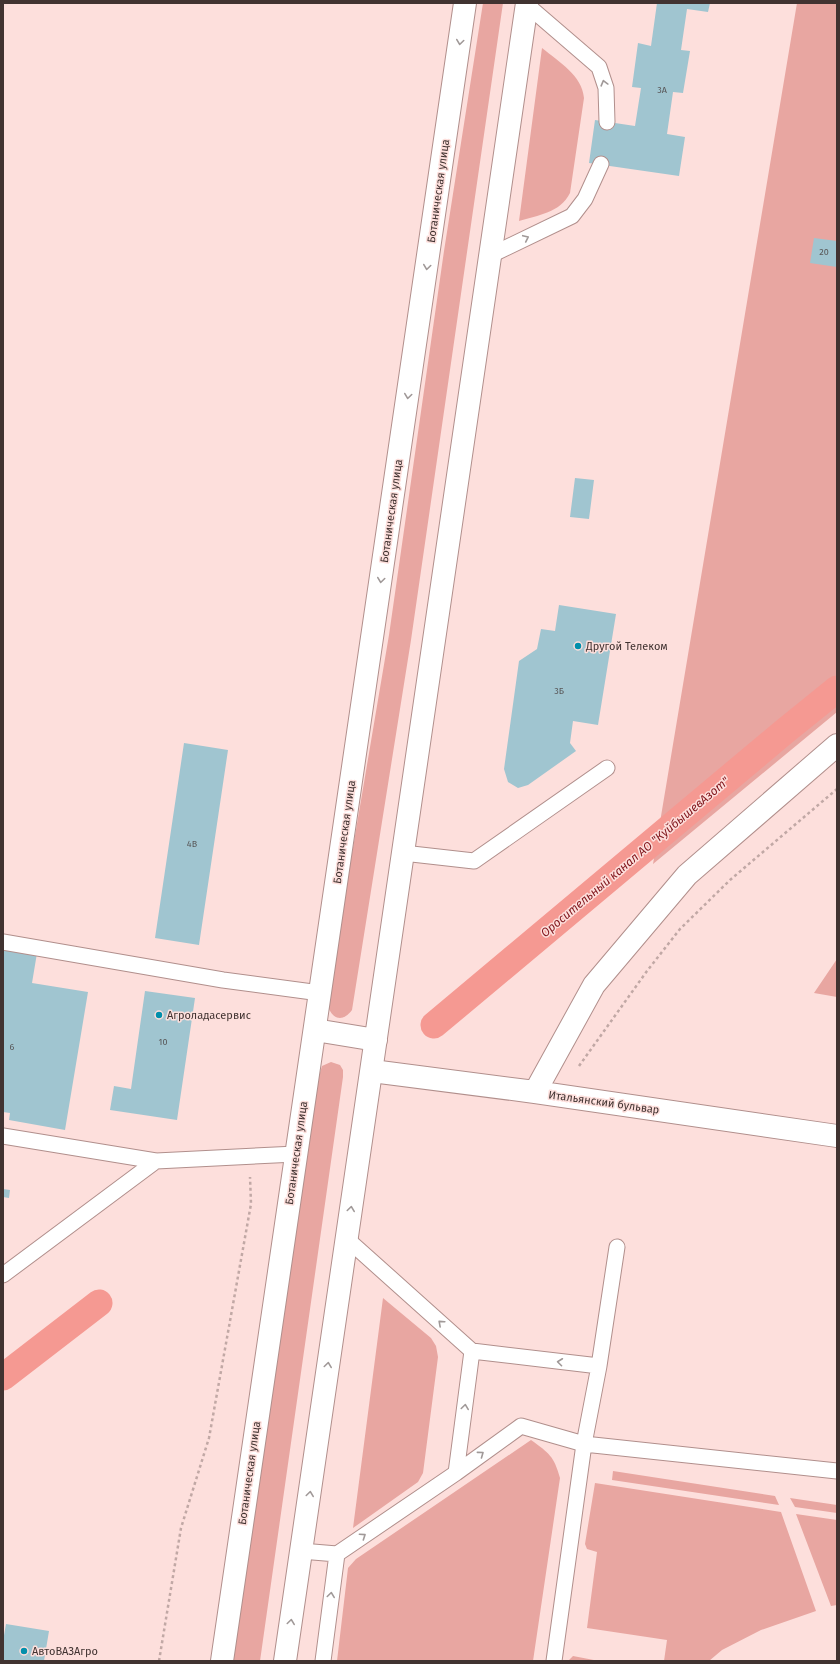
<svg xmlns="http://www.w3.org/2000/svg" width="840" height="1664" font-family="'Fira Sans',sans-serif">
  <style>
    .green { fill: #e8a6a1 }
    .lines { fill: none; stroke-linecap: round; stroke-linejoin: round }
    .canal { stroke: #f59992; stroke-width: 27 }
    .building { fill: #a0c5d0 }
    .lane-casing { stroke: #b18f8c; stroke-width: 17 }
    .street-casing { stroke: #b18f8c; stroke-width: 24 }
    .secondary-casing { stroke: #b18f8c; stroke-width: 24 }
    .path { stroke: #c1a8a5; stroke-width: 2.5; stroke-dasharray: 3 3; stroke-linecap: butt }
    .lane { stroke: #fff; stroke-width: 15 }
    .street { stroke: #fff; stroke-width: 22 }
    .secondary { stroke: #fff; stroke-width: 22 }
    .oneway { stroke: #a09998 }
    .poi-dot { fill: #028fab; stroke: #fddfdc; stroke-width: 1.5 }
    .labels { text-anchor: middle; stroke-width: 3; stroke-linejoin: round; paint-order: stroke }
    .number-label { font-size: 9px; fill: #595859 }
    .street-label { font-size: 11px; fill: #413331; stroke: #fddfdc }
    .poi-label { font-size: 11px; fill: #413331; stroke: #fddfdc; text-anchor: start }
    .water-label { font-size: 12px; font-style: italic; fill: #81161c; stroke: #fddfdc }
  </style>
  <rect width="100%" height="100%" fill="#fddfdc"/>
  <!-- green -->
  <path class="green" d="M483 3H503L411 640 352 1010C341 1025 329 1017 327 1001L389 635 444 251Z
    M797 3H837V712L653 864Z
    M542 48C559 62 582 75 584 98L570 193C560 213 538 215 519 221Z
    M837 959V997L814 993Z
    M331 1062 340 1065 343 1070V1077L260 1661H233L318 1079 322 1066Z
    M383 1298 431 1338 436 1346 438 1357 423 1473 418 1482 353 1528Z
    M531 1440C549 1453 554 1456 560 1478L533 1661H337L348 1568 356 1559Z
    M613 1471 775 1496 779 1505 612 1480Z
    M595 1483 781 1512 816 1611 761 1630 722 1650 709 1661H664L667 1640 587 1628 597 1552 587 1549 585 1544Z
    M790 1498 837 1505V1513L795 1507Z
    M796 1514 837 1520V1605L831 1606Z
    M573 1656 599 1661H568Z"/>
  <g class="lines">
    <!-- canal -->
    <path class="canal" d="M434 1025 785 731 837 689
      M3 1377 99 1303"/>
  </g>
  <!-- building -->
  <path class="building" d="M657 3H710L708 12 687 9 681 50 690 51 683 93 673 92 667 134 685 137 679 176 589 163 595 120 635 126 641 88 632 87 638 43 651 46Z
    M814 238 837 241V267L810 263Z
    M575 478 594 480 589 519 570 517Z
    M559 605 616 614 598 725 573 721 570 743 576 751 528 785 518 788 508 782 504 769 519 661 537 649 541 629 555 631Z
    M184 743 228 750 199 945 155 938Z
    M3 947 37 953 32 983 88 992 65 1130 9 1120 10 1113 3 1112Z
    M145 991 195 998 177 1120 110 1110 114 1086 131 1089Z
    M3 1189 10 1190 9 1198 3 1197Z
    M6 1624 49 1631 44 1661H3V1641Z"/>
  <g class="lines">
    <defs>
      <path id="lane" d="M527 5 599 67 606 88 607 122
        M491 255 572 216 585 199 601 164
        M403 853 474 861 607 768
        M3 942 223 980 320 993
        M3 1136 156 1161
        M347 1239 472 1351 599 1366
        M3 1275 156 1161 296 1154
        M456 1473 472 1351
        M301 1551 337 1554 456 1473 521 1426 584 1444 837 1471
        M323 1661 337 1554
        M554 1661 584 1444 599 1366 617 1247"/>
      <path id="street" d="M372 1071 535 1092 837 1136
        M535 1092 594 985 687 875 837 745"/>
      <path id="secondary" d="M315 1030 376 1040
        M222 1661 465 3
        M285 1661 527 3"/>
    </defs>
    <!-- lane casing -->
    <use href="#lane" class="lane-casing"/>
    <!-- street casing -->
    <use href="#street" class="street-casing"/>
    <!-- secondary casing -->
    <use href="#secondary" class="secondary-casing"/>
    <!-- path -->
    <path class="path" d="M579 1066 647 971 680 929 730 880 837 789
      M159 1661 181 1528 209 1438 251 1204 250 1177"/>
    <!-- lane -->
    <use href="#lane" class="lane"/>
    <!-- street -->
    <use href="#street" class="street"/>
    <!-- secondary -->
    <use href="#secondary" class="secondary"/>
  </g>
  <!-- one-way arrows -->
  <defs><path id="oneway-chevron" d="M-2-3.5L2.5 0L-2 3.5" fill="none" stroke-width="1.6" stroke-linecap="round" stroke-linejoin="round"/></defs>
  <g class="oneway">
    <use href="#oneway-chevron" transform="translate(460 42) rotate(98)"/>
    <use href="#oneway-chevron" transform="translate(604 83) rotate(-105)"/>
    <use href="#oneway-chevron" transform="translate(526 238) rotate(-25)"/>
    <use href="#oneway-chevron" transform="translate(427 267) rotate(98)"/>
    <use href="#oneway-chevron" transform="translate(408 396) rotate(98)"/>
    <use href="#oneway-chevron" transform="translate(381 580) rotate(98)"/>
    <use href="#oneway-chevron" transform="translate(351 1209) rotate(-82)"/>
    <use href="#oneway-chevron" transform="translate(441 1323) rotate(-138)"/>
    <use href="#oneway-chevron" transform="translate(560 1362) rotate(-173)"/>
    <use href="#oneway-chevron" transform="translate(328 1365) rotate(-82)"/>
    <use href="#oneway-chevron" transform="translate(465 1407) rotate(-82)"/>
    <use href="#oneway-chevron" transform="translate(481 1454) rotate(-36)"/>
    <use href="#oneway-chevron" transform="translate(310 1494) rotate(-82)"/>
    <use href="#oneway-chevron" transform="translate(363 1536) rotate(-34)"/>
    <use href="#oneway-chevron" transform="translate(331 1595) rotate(-82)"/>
    <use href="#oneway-chevron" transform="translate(291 1622) rotate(-82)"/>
  </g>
  <!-- markers -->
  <g class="poi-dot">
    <circle cx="578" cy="646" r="4"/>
    <circle cx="159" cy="1015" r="4"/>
    <circle cx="24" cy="1651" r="4"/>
  </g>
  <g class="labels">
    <!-- number labels -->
    <g class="number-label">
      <text x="662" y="93">3А</text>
      <text x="824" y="255">20</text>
      <text x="559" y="694">3Б</text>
      <text x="192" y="847">4В</text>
      <text x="163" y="1045">10</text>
      <text x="12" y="1050">6</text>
    </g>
    <!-- street labels -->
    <g class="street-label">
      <text transform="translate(438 191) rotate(-82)" y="4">Ботаническая улица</text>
      <text transform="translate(391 511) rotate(-82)" y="4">Ботаническая улица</text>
      <text transform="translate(344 832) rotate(-82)" y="4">Ботаническая улица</text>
      <text transform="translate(604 1102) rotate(8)" y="4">Итальянский бульвар</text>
      <text transform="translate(296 1153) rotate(-82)" y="4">Ботаническая улица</text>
      <text transform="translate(249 1473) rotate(-82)" y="4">Ботаническая улица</text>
    </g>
    <!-- poi labels -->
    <g class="poi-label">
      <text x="586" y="650">Другой Телеком</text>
      <text x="167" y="1019">Агроладасервис</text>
      <text x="32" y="1655">АвтоВАЗАгро</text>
    </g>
    <!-- water labels -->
    <g class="water-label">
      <text transform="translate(635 857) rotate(-40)" y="4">Оросительный канал АО "КуйбышевАзот"</text>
    </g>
  </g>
  <!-- border -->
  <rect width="840" height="1664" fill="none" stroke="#413331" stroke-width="8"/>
</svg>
